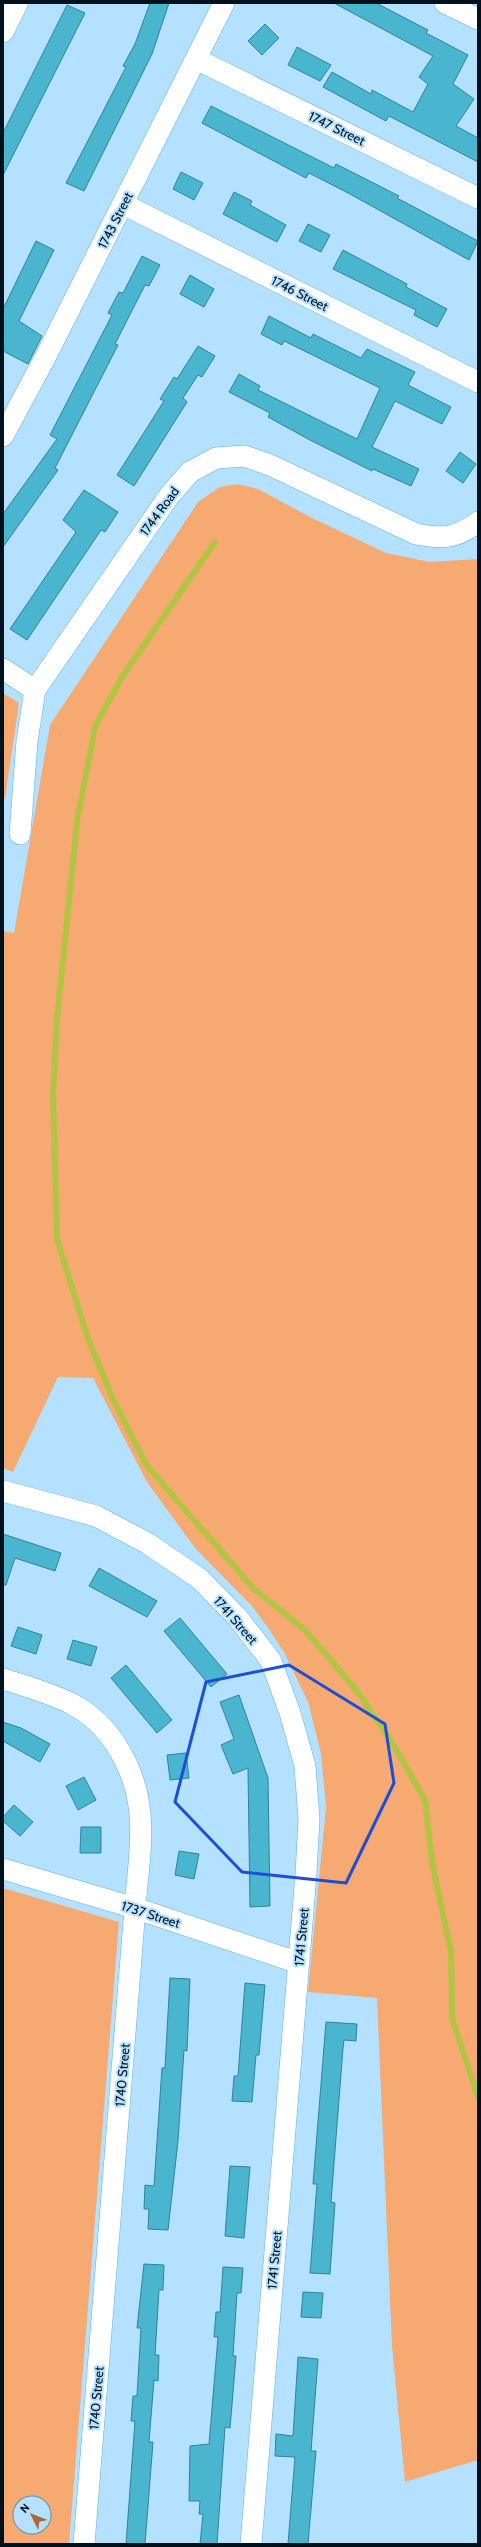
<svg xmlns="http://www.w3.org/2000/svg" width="481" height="2547" font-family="Cabin,sans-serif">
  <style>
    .green { fill: #f6aa72; fill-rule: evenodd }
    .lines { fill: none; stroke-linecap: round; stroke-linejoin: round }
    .stream { stroke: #b2c442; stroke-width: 6 }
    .building { fill: #49b5cf; stroke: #318396 }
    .street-casing { stroke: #62b1e0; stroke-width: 22 }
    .secondary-casing { stroke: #62b1e0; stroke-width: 23 }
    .street { stroke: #fff; stroke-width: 21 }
    .secondary { stroke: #fff; stroke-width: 22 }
    .marked { fill: none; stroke: #1d4ed8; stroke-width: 3; stroke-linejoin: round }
    .labels { text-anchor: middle; stroke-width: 4; stroke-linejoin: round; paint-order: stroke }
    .street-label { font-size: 13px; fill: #00111e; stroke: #b4e1ff }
  </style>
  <rect width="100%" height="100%" fill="#b4e1ff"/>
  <!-- green -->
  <path class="green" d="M237 484 258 489 310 517 386 553 430 562 478 559V2460L405 2482 392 2346 377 1998 308 1992 326 1807 321 1754 308 1702 285 1654 269 1629 251 1605 195 1548 147 1482 93 1378 58 1377 13 1472 3 1468V931L14 933 50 725 198 502 220 487Z
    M3 693 19 703 5 799 3 798Z
    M3 1888 119 1922 69 2544H3ZM20 2503H44V2527H20Z"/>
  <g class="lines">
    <!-- stream -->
    <path class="stream" d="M215 542 122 677 95 727 77 822 57 1019 53 1093 57 1239 88 1339 113 1399 147 1466 254 1589 305 1630 357 1691 391 1741 425 1800 433 1868 451 1951 452 2018 478 2097"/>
  </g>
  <!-- building -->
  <path class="building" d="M150 3H169L152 54 84 191 66 183 126 67 123 66 135 44Z
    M334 3H376L428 30 426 33 468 55 453 84 474 99 456 126 478 138V162L389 116 386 121 323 87 332 72 371 94 372 90 413 112 428 84 419 77 433 56Z
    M67 5 85 13 3 175V133Z
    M265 24 279 38 262 55 248 41Z
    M297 47 331 65 320 81 288 65Z
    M211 106 334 168 336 164 399 196 397 198 478 241 469 260 350 194 309 173 306 178 202 123Z
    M181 172 203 183 194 200 173 189Z
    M234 192 252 201 250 205 286 225 277 242 223 214Z
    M308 224 330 235 321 252 299 241Z
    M36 241 54 250 19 321 42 336 28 364 3 351V309Z
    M343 250 407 284 406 287 447 309 437 327 414 315 416 310 333 269Z
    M142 256 160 265 149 286 145 285 115 344 118 345 55 468 58 470 3 547V514L57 439 50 435 112 315 108 313 119 292 123 293Z
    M190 275 214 289 204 307 180 294Z
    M269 316 311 338 313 334 361 358 367 349 415 372 408 385 451 407 442 424 395 401 372 447 419 469 411 486 373 469 372 471 310 440 268 417 270 413 229 392 239 374 260 386 258 390 357 439 380 388 284 341 282 345 261 334Z
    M198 346 215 356 202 377 198 375 183 398 187 402 134 486 117 475 164 401 160 399 174 377 177 379Z
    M460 452 476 464 463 483 446 471Z
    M84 490 118 512 105 532 101 530 27 640 10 629 76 532 63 520Z
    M3 1534 61 1553 55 1571 15 1558 6 1585H3Z
    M99 1568 157 1601 147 1617 89 1586Z
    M180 1618 227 1674 211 1687 164 1631Z
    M18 1627 42 1635 36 1654 11 1646Z
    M73 1640 97 1647 91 1666 67 1659Z
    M126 1665 172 1720 157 1733 111 1678Z
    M239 1695 268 1778 270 1906 250 1907 248 1768 233 1774 221 1745 234 1739 220 1702Z
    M3 1722 21 1728 50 1744 40 1762 3 1741Z
    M186 1753 189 1778 170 1780 167 1755Z
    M84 1777 96 1800 78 1810 66 1786Z
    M14 1805 33 1822 20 1836 3 1821V1817Z
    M81 1827H101V1853H80Z
    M179 1851 199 1854 194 1879 175 1875Z
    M170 1978 190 1979 187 2051 184 2050 178 2141 168 2230 148 2229 149 2209H144L145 2185 154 2186 162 2068H165Z
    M245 1983 265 1985 259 2055H256L252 2102 232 2101 234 2076H238Z
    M326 2022 357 2024 356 2041 344 2040 343 2048 331 2202 335 2203 330 2274 310 2273 317 2184H313Z
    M230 2166 250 2167 244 2238 225 2236Z
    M144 2264 164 2265 163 2290H159L155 2355H159L158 2381 154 2380 149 2442H153L145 2544H126L135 2421H131L133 2396H137L141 2328H137Z
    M223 2267 243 2268 241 2293H237L233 2356H236L234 2381 230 2428 225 2427 217 2544H200L203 2514H199L200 2501H189L190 2446 209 2444 218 2337H214L216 2312H220Z
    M303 2292 323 2293 321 2318 301 2317Z
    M298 2357 318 2359 311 2451H316L308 2544H288L295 2457 275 2456 276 2434 293 2436Z"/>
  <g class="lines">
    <defs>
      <path id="street" d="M445 3 478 19
        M196 59 478 198
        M123 204 478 382
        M3 436 47 354 224 3
        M3 669 35 690
        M20 834 27 741 35 690 169 496 190 472 216 458 244 456 270 465 416 534C443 539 455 539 478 522
        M3 1491 96 1516 147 1543 200 1579 238 1618 271 1661 290 1713 305 1766 309 1819 306 1874 251 2544
        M3 1679C26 1686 50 1693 72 1704 112 1725 136 1770 140 1814 143 1844 137 1878 135 1908L84 2544
        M3 1869 135 1908 299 1963"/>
      <path id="secondary" d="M3 31 17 3"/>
    </defs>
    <!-- street casing -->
    <use href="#street" class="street-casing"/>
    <!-- secondary casing -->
    <use href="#secondary" class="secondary-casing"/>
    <!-- street -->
    <use href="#street" class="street"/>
    <!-- secondary -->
    <use href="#secondary" class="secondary"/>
  </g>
  <!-- marked area -->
  <path class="marked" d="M289 1665 385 1724 394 1783 346 1883 242 1872 175 1802 206 1682Z"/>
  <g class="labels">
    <!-- street labels -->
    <g class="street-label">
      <text transform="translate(337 128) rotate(26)" y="5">1747 Street</text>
      <text transform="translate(115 220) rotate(-63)" y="5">1743 Street</text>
      <text transform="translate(300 293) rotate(27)" y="5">1746 Street</text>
      <text transform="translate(159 511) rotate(-54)" y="5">1744 Road</text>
      <text transform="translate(236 1620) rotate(49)" y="5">1741 Street</text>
      <text transform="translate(151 1914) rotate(18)" y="5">1737 Street</text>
      <text transform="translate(301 1937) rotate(-85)" y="5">1741 Street</text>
      <text transform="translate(122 2075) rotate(-85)" y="5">1740 Street</text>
      <text transform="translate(274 2260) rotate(-85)" y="5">1741 Street</text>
      <text transform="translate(96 2398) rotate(-85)" y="5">1740 Street</text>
    </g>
  </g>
  <!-- border -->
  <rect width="481" height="2547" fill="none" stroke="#00111e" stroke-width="8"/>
  <!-- north arrow -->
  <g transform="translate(32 2515) rotate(313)"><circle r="19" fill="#b4e1ff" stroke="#6c8ea5"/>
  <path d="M0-3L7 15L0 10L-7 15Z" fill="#ab6935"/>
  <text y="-6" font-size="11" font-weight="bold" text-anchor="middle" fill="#00111e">N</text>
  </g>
</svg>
